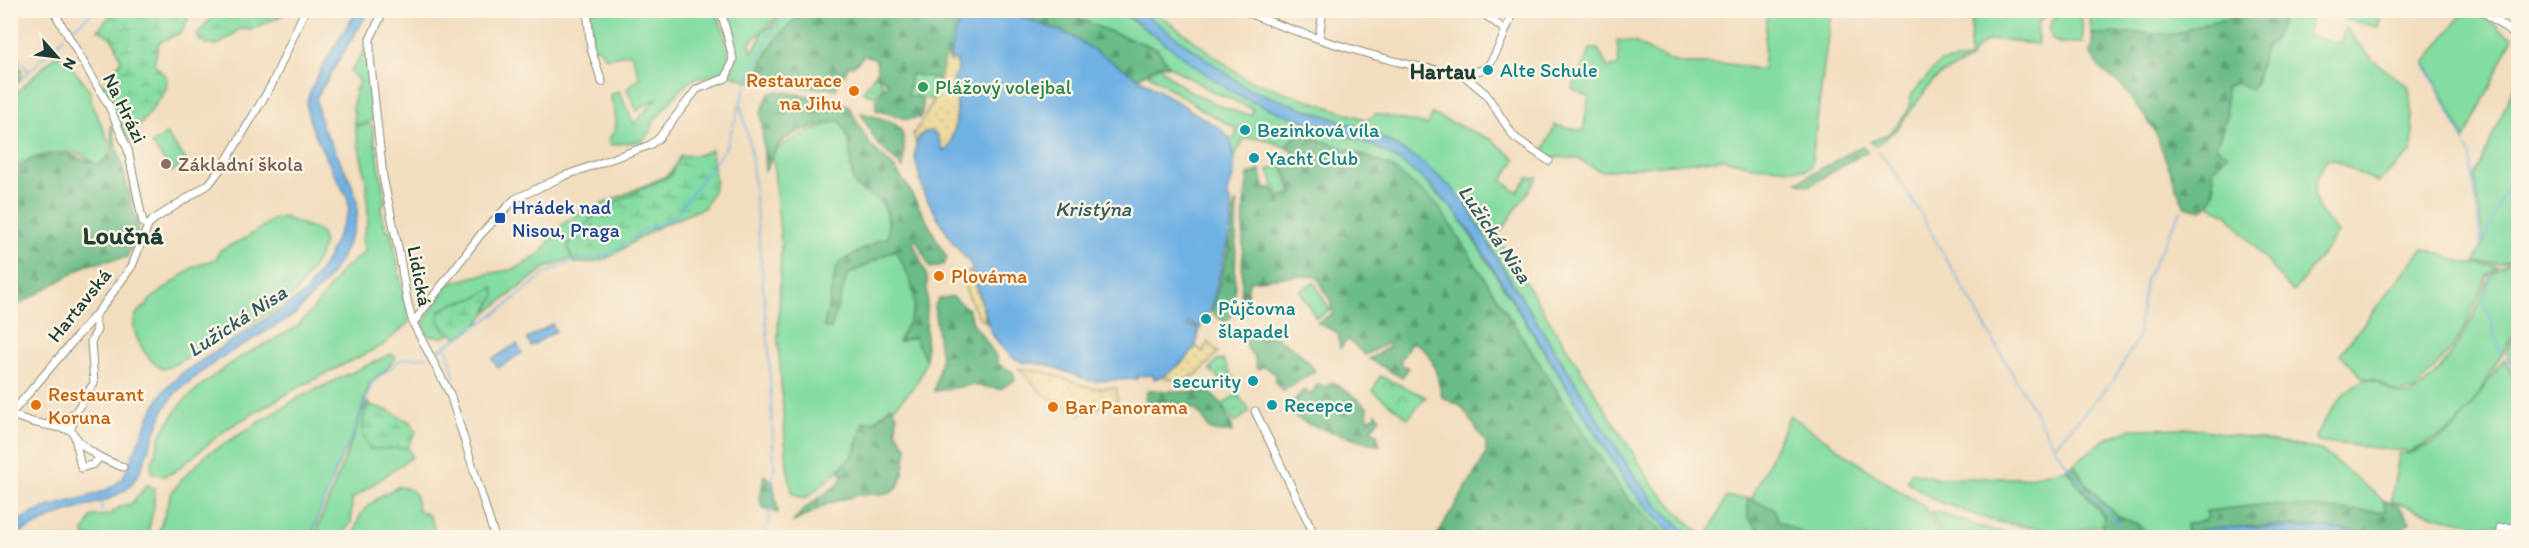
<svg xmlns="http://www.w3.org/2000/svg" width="2529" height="548" font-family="Itim,sans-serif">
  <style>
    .green { fill: #83dca1; stroke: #518c6a; stroke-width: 1.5 }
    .forest { fill: url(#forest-firs); stroke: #447c5e; stroke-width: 1.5 }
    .wetland { fill: url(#wetland-marsh); stroke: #518c6a; stroke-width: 1.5 }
    .sand { fill: url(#sand-dots); stroke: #868c69; stroke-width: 1.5 }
    .park { fill: url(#park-crowns); stroke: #518c6a; stroke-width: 1.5 }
    .water { fill: #6fb1e4; stroke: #47778c; stroke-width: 1.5 }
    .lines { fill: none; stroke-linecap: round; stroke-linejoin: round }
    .stream { stroke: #6fb1e4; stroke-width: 1.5 }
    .minor-casing { stroke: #888d79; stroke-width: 9 }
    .major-casing { stroke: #888d79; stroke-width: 10 }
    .minor { stroke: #fff; stroke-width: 7 }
    .major { stroke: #fff; stroke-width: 8 }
    .culture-dot { fill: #0f9aa8; stroke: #fcf5e5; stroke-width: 2 }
    .leisure-dot { fill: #2e9e5b; stroke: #fcf5e5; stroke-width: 2 }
    .food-dot { fill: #e8710a; stroke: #fcf5e5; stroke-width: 2 }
    .education-dot { fill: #8d6e63; stroke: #fcf5e5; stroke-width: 2 }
    .transit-dot { fill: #1a4fb4; stroke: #fcf5e5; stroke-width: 2 }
    .labels { text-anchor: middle; stroke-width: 5; stroke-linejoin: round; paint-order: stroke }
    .culture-label { font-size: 20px; fill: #0d838f; stroke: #fcf5e5; text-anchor: start }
    .food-label { font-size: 20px; fill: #c56008; stroke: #fcf5e5; text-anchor: start }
    .leisure-label { font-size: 20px; fill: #27864d; stroke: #fcf5e5; text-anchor: start }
    .street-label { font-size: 20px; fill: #1f3d34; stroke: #fcf5e5 }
    .education-label { font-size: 20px; fill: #785e54; stroke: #fcf5e5; text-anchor: start }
    .transit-label { font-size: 20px; fill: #164399; stroke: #fcf5e5; text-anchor: start }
    .water-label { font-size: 21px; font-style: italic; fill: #335a60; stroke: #fcf5e5 }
    .quarter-label { font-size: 22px; font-weight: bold; fill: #1f3d34; stroke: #fcf5e5 }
    .district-label { font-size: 26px; font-weight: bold; fill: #1f3d34; stroke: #fcf5e5 }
  </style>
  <defs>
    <pattern id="forest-firs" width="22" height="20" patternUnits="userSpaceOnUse" patternTransform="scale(1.5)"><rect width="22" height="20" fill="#6abc87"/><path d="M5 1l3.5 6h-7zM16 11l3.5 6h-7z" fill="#579a6f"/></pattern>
    <pattern id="wetland-marsh" width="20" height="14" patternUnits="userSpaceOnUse" patternTransform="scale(1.5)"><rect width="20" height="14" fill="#83dca1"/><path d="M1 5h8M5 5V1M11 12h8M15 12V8" fill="none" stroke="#6bb484"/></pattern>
    <pattern id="sand-dots" width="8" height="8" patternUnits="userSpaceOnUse" patternTransform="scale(1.5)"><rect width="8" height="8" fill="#eeda9e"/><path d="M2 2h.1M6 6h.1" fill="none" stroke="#ccbc89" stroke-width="1.8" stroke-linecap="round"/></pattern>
    <pattern id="park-crowns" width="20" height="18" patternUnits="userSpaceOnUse" patternTransform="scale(1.5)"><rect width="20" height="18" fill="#83dca1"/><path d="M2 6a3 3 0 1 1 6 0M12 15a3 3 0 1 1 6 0" fill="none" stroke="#6bb484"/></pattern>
  </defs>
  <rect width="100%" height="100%" fill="#fcf5e5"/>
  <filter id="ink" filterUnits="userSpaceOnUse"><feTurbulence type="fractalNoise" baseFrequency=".0167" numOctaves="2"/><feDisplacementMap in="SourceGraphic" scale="12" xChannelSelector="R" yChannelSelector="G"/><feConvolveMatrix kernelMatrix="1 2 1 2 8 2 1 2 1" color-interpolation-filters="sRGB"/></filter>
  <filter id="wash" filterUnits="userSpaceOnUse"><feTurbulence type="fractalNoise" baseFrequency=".008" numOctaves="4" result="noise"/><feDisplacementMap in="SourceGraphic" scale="24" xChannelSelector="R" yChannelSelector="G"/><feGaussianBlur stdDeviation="1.35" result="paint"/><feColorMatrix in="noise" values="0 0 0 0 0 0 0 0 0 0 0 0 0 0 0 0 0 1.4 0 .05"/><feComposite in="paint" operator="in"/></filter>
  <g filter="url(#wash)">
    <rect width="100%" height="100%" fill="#f2ddbe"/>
    <!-- green -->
    <path class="green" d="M590 11H716C722 29 737 56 722 73L694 79 681 89 654 121 651 131 641 141 610 145 608 140C622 124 615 114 610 95L619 91 634 124 658 97 637 111 627 89 640 77 631 53 606 58 599 48H593Z
      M724 11H784L749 43 752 52 760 39 762 31 770 28 786 11H804C785 27 761 53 757 79L752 82 731 75 735 60 737 59Z
      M1062 11H1119L1243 97 1374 145 1410 167 1456 212 1625 480 1648 509 1676 537H1668L1629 500 1614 480 1437 204 1391 167 1300 133 1285 147 1262 138 1244 139 1234 158 1230 139 1235 138 1237 129 1206 112 1148 74 1160 66C1176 88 1224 111 1251 115L1253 109 1212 91 1169 66 1157 48 1103 29Z
      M1140 11H1154L1246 79 1367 120 1376 114 1428 125 1432 114 1492 140 1516 159 1502 181 1517 192 1528 178 1538 177 1497 237 1653 485 1690 525 1706 537H1691L1656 504 1629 468 1501 265 1469 210 1453 189 1418 159 1372 132 1248 89Z
      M1767 11H1831L1811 167 1806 170 1752 166 1723 159 1600 171 1578 159 1559 157 1551 159 1543 152 1555 125 1583 131 1589 97 1572 89 1590 49H1598L1608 68 1619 65 1617 40 1634 42 1668 60 1685 64H1729L1763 70Z
      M1972 11H2056C2034 21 2037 22 2038 44 2010 43 1983 28 1970 60L1941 74 1931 83 1898 128 1875 146 1870 142 1890 133 1907 113 1912 94 1940 62 1969 59Z
      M2064 11H2081L2083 43H2059L2053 40C2046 28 2052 16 2064 11Z
      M2089 11H2274L2205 23 2174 35 2141 33 2092 34Z
      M2349 11H2382L2378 27 2346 20Z
      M2479 13 2499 27 2498 29 2513 37 2465 139 2425 63 2461 15Z
      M2283 18H2311L2307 36 2341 43 2345 28 2374 61 2409 87 2413 129 2412 152 2377 183 2335 160 2327 159C2306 193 2312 205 2338 233L2293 292 2227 214 2210 205 2215 190 2213 169 2216 146 2227 116 2225 88 2237 82 2251 89 2256 83 2265 46 2273 42Z
      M366 48 372 121 355 125 353 106 355 91 360 81 350 72Z
      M10 53 22 71 20 78 11 87Z
      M60 56 66 59C73 70 82 79 89 90 92 96 90 102 93 108 100 122 124 160 96 165 90 161 86 156 80 154 61 149 25 157 11 169V98L54 57Z
      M911 74 939 79 935 100 907 95Z
      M2518 77V257L2499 263H2475L2483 243 2475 176Z
      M840 120C843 127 847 134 849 141 852 154 849 167 853 179 859 203 892 184 888 238L881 239 840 263 836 269 824 327 831 329 847 275 894 250C904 262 917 292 914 307 912 319 904 331 899 342L914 337 926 360C921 382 909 393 893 409L891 406 858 436 856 451 840 469 805 499 792 493 787 465 778 340 781 245 773 157 774 152C792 137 818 128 840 120Z
      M368 124 372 125 375 142 374 144 376 145 385 200 381 210 386 229 391 231 409 322 383 345 297 388 228 428 174 472 164 476 152 473 151 466 162 432 181 404 199 387 237 359 297 327 319 302 342 270 365 252 362 239 368 221 367 186 355 127Z
      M166 134 186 160 172 172 152 144Z
      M694 157 575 257 545 268 474 322 444 337 429 336 424 330V321L449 284 476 276 515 269 528 262 541 252 562 225 575 216 666 176 681 162Z
      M1281 165 1292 193 1279 198 1268 170Z
      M283 217 320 231 324 242 317 261 296 293 268 313 171 366 163 369C144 361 118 315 147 306L149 301 192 268 217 258 220 250 244 239 274 219Z
      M2423 248 2465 263 2497 266 2486 278 2464 330 2452 348 2415 390 2398 393 2372 379 2363 378 2340 354Z
      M2518 260V327L2471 406 2455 426 2439 437 2410 452 2317 441 2315 437C2322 424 2351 376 2370 380 2388 384 2399 405 2419 390 2441 373 2463 338 2475 313 2482 297 2486 276 2501 266 2506 263 2513 261 2518 260Z
      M1314 282 1330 310 1316 318 1300 291Z
      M2518 331V376L2506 353Z
      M391 354 396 357 386 370 370 382 355 431 339 463 312 533 306 538 157 537 171 494 181 480 206 455 300 397Z
      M2504 359 2518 387V525C2474 529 2433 516 2391 501L2399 455 2410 453 2432 444 2455 428Z
      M367 402 399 425 412 457 352 499 351 523 339 537H314Z
      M1790 415 1896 489 1921 504 1929 512 1938 537H1809L1778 521 1752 498Z
      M2192 428 2321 450 2383 500 2386 510C2359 521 2297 504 2265 505 2245 506 2224 509 2204 512H2207V520L2186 524 2187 534 2167 537H2145L2146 533C2138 519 2131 524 2119 516 2101 504 2084 482 2074 464L2104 440 2130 429Z
      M2066 469 2104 517 2102 525 2077 531H2057L1992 521 1932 499 1907 481 1911 472 1936 478H2024Z
      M147 485 154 488V506L147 537H85L84 532 92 516 109 515 121 506 131 504Z
      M398 487C417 488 416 495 418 511 435 512 430 530 441 537H352C357 530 357 521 361 514 370 502 385 493 398 487Z
      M1726 497 1748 498V518L1767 537 1707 538Z
      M1932 511 1993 531 2043 537H1941Z"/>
    <!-- forest -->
    <path class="forest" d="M804 11H971C958 20 951 45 950 61L946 56 939 79 911 74 908 95 921 98 923 105 921 118 906 119 876 110V99L888 84 878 74 876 59 865 55 853 66 849 65 836 89 776 85 757 79C761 53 785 27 804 11Z
      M1006 11H1062L1103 29 1157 49 1169 66 1158 65 1138 78 1068 34Z
      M2274 12H2304L2311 18 2283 19 2273 42 2265 47 2256 83 2251 90 2237 82 2225 88 2227 116 2216 146 2228 154 2213 169C2214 184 2217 200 2202 210L2184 206 2154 129 2123 87 2100 68 2090 52 2093 44 2092 34 2141 33 2174 35 2205 23Z
      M778 91 834 100 848 105 870 145 893 166 908 187 947 258 944 264 930 268 916 239 913 242 927 277 926 360 914 337 898 342C904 331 911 320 914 308 917 292 904 262 894 250L847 275 831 329 824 327 836 269 840 262 881 239 888 238 889 217 884 206 878 199 857 188 853 180 849 140 840 120C817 128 791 128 776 149 771 156 770 164 765 171L761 112 769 94Z
      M861 113C903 124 906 123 903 168L876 142Z
      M111 124 139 230 127 257 87 265 11 309V171L34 158 69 154 99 165 112 153Z
      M1299 133 1358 153 1391 167 1437 204 1614 480 1629 500 1668 537H1436L1486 455V443L1462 407 1442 397C1437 377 1435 351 1413 342L1409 345 1400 363 1408 368 1402 378 1369 359 1390 346 1387 343 1365 355 1348 339 1340 348 1338 333 1317 323 1332 314 1331 302 1317 277 1296 276 1249 281 1246 307 1241 312 1244 206 1248 175 1260 170 1265 189 1272 188 1279 200 1294 194 1283 164 1293 161V150L1285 147Z
      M1862 146 1868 151 1809 186 1797 182Z
      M1235 203 1237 204 1234 313 1225 322 1212 313 1232 235Z
      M952 296 968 309 973 323 996 356 998 364 1013 372 1015 380 1000 389 971 385 934 391 941 360 934 306 939 299Z
      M1245 327C1273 335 1298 345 1315 371L1283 391 1275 383 1276 374 1263 366 1259 369 1256 367 1255 358 1246 347Z
      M1332 382 1352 395 1368 408 1367 415 1369 419 1375 417 1376 413 1380 418 1371 429 1377 434 1380 446 1310 425 1284 410 1304 390 1311 395 1318 384 1326 387Z
      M1149 390 1211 393 1220 402 1233 428 1232 432C1193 433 1216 421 1192 408 1177 400 1161 403 1145 401L1146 393Z
      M891 406 897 415 896 431 907 448 903 474 898 487 891 493 859 495 829 503 792 523 805 508 838 484 842 477 840 469 856 451 863 422 876 421Z
      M2074 464C2084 483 2100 501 2116 514 2128 524 2137 519 2146 533L2145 537H2105L2102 525 2104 517 2066 469Z
      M764 475 773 482 778 513 762 507 760 500Z
      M1748 498 1774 509 1778 521 1809 537H1767L1748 518Z
      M2383 500 2399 506 2410 522C2403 530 2394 534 2382 535 2364 536 2344 530 2326 528 2281 524 2232 525 2187 534L2186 524 2207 520V511L2266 505 2380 512 2386 510Z"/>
    <!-- wetland -->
    <path class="wetland" d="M114 11H191V13L181 33 159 42 154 64 167 78 166 90 128 142 102 86 121 61C117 46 114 36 98 30Z
      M218 11V10L291 11 251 30 239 29C226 41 216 52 199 40L197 34Z
      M711 150 716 184 705 207C688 215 670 221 653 230 621 246 616 264 574 263L568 248 572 237 593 217 622 199 670 176 680 156 698 155Z
      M493 287 495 295C487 313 477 329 459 337 446 332 435 325 440 310L455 303 476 298Z
      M367 406C388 407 392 414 411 422L416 432 407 448 370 449C359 433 363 423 367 406Z"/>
    <!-- sand -->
    <path class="sand" d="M946 56 950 60H956C960 85 959 128 947 150H943L937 135H920L916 143 913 134C936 104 936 90 946 56Z
      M970 271 983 308 986 323 977 314 959 275Z
      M1208 342 1218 352C1202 371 1190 388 1163 377L1196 346 1203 352Z
      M1019 368 1045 372 1092 388H1117V401L1081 415 1042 393Z"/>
    <!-- park -->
    <path class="park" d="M876 73 884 86 875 96 863 92Z
      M1217 360H1223L1238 386 1237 390 1229 388 1210 370Z
      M1380 376 1426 397 1408 418 1373 391Z
      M1237 394 1250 411 1235 423 1222 405Z"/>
    <!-- water -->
    <path class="water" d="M358 10 369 11 316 98 321 124 351 182 357 201V216L353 231 341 259 324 284 293 316 220 358 176 392 164 409 139 474 127 489 109 499 55 516 11 537V524C22 519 33 513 45 508 71 499 103 498 123 478L150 415 163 392 182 373 304 294 326 261 342 226 349 210 348 199C338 178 306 126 307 105 307 87 346 28 358 10Z
      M971 11H1006L1068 34 1221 129 1230 139 1234 158V175L1227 193 1232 207 1231 228 1211 310 1205 316 1201 327 1188 323 1187 325 1200 329C1197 336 1198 342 1195 347 1187 360 1169 376 1154 379L1153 375 1137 376V379L1090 381 1048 365 1022 362 1012 357 999 343 991 333 970 263 953 243 924 194 915 158 916 143 924 132 931 131 937 135 943 150H947C958 131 957 107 957 86L952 80 958 71 956 60 950 61C951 43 956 21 971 11Z
      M1119 11H1140L1248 89 1372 132 1418 159 1453 189 1469 209 1501 265 1629 468 1656 504 1691 537H1676L1648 509 1625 480 1469 230C1437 184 1394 151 1341 133 1309 121 1273 113 1242 97 1198 73 1162 37 1119 11Z
      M552 324 556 331 531 346 527 339Z
      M517 344 522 353 498 368 492 359Z
      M2253 527 2325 528 2395 537H2167L2215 528Z"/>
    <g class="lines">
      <!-- stream -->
      <path class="stream" d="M70 31 95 10
        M10 47 29 72
        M2425 65 2465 143
        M10 90 64 37
        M741 106 751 151 769 353 774 469 769 519 764 538
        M2467 147 2471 158 2481 250
        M1878 151 1894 171 1916 206 2054 446 2076 479 2117 521 2122 538
        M2482 247 2518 156
        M2490 280 2484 301 2501 353
        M446 345 455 379
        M433 354 502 309 546 273 575 260 600 257 618 248 644 230 674 217 726 147 747 83 771 33 795 10
        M2506 358 2518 384
        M2055 445 2112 382 2137 340 2146 278 2181 211
        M101 511 102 500
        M311 538 336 468 357 427 372 383 402 359 427 357"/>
    </g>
  </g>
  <g filter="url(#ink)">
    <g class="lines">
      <defs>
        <path id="minor" d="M53 10 109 106 128 150 143 223 148 226
          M384 10 370 39V57L383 177 399 252 407 300 413 323 450 394 495 538
          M587 10 591 49 602 82
          M1242 10C1277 27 1456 89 1485 68 1495 61 1509 23 1513 10
          M1479 10 1505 30
          M1319 38 1323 10
          M1461 73 1486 94 1514 137 1549 161
          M94 316 97 330 91 342 94 383 75 413 71 430C82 450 103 460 123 467
          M413 323 481 234 515 199 564 176 650 145 659 138 697 89 726 78 733 59 721 10
          M1255 411 1316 538
          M10 415 102 307 132 266 148 226 153 220 209 184 225 163 272 84 305 10
          M11 415 32 422 71 430
          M45 425 75 413
          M75 437 81 468 94 464 99 458
          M2500 528 2518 527"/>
        <path id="major" d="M2482 10 2518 37"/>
      </defs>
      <!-- minor casing -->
      <use href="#minor" class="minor-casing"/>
      <!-- major casing -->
      <use href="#major" class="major-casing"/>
      <!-- minor -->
      <use href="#minor" class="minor"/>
      <!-- major -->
      <use href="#major" class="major"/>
    </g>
  </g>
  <!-- markers -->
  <g class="culture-dot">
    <circle cx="1488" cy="70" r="6"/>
    <circle cx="1245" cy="130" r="6"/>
    <circle cx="1254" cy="158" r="6"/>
    <circle cx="1206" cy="319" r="6"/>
    <circle cx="1253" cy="381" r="6"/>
    <circle cx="1272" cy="405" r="6"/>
  </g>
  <circle class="leisure-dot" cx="923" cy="87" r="6"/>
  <g class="food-dot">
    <circle cx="854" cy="91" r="6"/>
    <circle cx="939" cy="276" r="6"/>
    <circle cx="36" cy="405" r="6"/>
    <circle cx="1053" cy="407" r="6"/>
  </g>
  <circle class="education-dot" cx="166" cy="164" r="6"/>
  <rect class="transit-dot" x="494" y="212" width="12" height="12" rx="3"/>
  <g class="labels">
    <!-- culture labels -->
    <g class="culture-label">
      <text x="1500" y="77">Alte Schule</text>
      <text x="1257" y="137">Bezinková víla</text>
      <text x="1266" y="165">Yacht Club</text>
      <text x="1218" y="315">Půjčovna<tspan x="1218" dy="23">šlapadel</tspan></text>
      <text x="1241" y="388" text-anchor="end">security</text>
      <text x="1284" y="412">Recepce</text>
    </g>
    <!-- food labels -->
    <g class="food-label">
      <text x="842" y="87" text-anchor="end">Restaurace<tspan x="842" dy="23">na Jihu</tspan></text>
      <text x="951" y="283">Plovárna</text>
      <text x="48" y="401">Restaurant<tspan x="48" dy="23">Koruna</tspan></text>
      <text x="1065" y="414">Bar Panorama</text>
    </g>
    <!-- leisure labels -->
    <g class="leisure-label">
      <text x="935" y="94">Plážový volejbal</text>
    </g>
    <!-- street labels -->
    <g class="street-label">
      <text transform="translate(125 108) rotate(64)" y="7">Na Hrázi</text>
      <text transform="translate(420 276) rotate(79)" y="7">Lidická</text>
      <text transform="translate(79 305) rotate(-51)" y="7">Hartavská</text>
    </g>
    <!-- education labels -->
    <g class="education-label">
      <text x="178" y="171">Základní škola</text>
    </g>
    <!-- transit labels -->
    <g class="transit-label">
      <text x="512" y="214">Hrádek nad<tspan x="512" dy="23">Nisou, Praga</tspan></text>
    </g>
    <!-- water labels -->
    <g class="water-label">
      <text x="1093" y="216">Kristýna</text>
      <text transform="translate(1495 234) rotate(56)" y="7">Lužická Nisa</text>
      <text transform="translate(237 321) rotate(-33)" y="7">Lužická Nisa</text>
    </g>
    <!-- quarter labels -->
    <g class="quarter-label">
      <text x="1443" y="79">Hartau</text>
    </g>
    <!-- district labels -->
    <g class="district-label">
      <text x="123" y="244">Loučná</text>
    </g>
  </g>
  <!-- margin -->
  <rect width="2529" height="548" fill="none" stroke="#fcf5e5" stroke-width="36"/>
  <!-- north arrow -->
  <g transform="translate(57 57) rotate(118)" stroke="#fcf5e5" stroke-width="4.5" paint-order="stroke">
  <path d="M0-4.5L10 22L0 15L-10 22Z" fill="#1f3d34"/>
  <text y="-9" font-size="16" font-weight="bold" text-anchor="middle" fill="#1f3d34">N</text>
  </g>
</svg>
